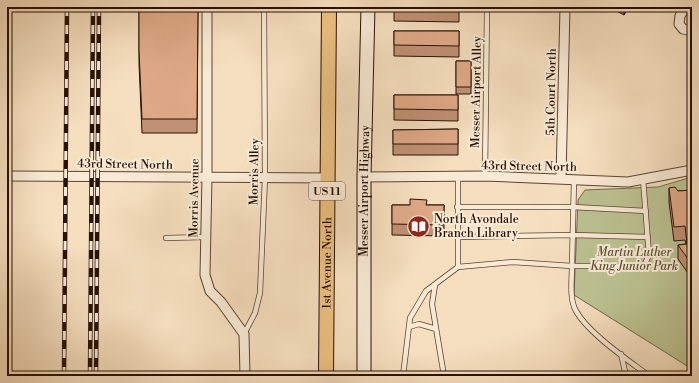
<svg xmlns="http://www.w3.org/2000/svg" width="699" height="383" font-family="'Libre Bodoni',serif">
  <style>
    .green { fill: #bcc292; stroke: #72694b }
    .lines { fill: none; stroke-linecap: round; stroke-linejoin: round }
    .lane-casing { stroke: #5b4433; stroke-width: 6 }
    .street-casing { stroke: #5b4433; stroke-width: 11 }
    .secondary-casing { stroke: #271004; stroke-width: 15 }
    .primary-casing { stroke: #271004; stroke-width: 16 }
    .lane { stroke: #f9ead5; stroke-width: 4.5 }
    .street { stroke: #f9ead5; stroke-width: 9 }
    .secondary { stroke: #f9ead5; stroke-width: 13 }
    .primary { stroke: #ebc080; stroke-width: 14 }
    .rail-casing { stroke: #271004; stroke-width: 4.5 }
    .rail { stroke: #f9ead5; stroke-width: 3; stroke-dasharray: 9; stroke-linecap: butt }
    .wall { fill: #c09174; stroke: #271004 }
    .shaded-wall { fill: #9c765e; stroke: #271004 }
    .building { fill: #dfa987; stroke: #271004 }
    .labels { text-anchor: middle; stroke-width: 4; stroke-linejoin: round; paint-order: stroke }
    .shield { fill: #f9ead5; stroke: #665143; stroke-width: 1 }
    .shield-label { font-size: 11px; font-weight: bold; fill: #271004 }
    .street-label { font-size: 12px; fill: #271004; stroke: #f9ead5 }
    .poi-label { font-size: 12px; fill: #271004; stroke: #f9ead5; text-anchor: start }
    .park-label { font-size: 12px; font-style: italic; fill: #5b4e36; stroke: #f9ead5 }
  </style>
  <rect width="100%" height="100%" fill="#f6dfbf"/>
  <filter id="stains"><feTurbulence type="fractalNoise" baseFrequency=".005" numOctaves="4"/><feColorMatrix values="0 0 0 0 .2 0 0 0 0 .09 0 0 0 0 .02 0 0 0 .5 -.17"/></filter>
  <radialGradient id="worn" r=".72"><stop offset=".6" stop-color="#630" stop-opacity="0"/><stop offset="1" stop-color="#630" stop-opacity=".3"/></radialGradient>
  <!-- green -->
  <path class="green" d="M692 177V369L574 295 578 200 585 190 658 187Z"/>
  <g class="lines">
    <defs>
      <path id="lane" d="M458 176V267L513 262 572 266C572 279 569 299 576 311 588 333 628 360 649 376
        M485 176 487 7
        M574 180 572 266H644L649 255 643 179
        M457 207H573L646 211
        M457 237 572 235 648 237
        M166 238 206 237
        M435 285 432 304 444 376
        M409 327 419 324 436 329
        M244 334 255 313 260 293 265 178 264 7
        M621 354 626 376
        M403 376 410 318 426 291 458 267"/>
      <path id="street" d="M207 7V177L205 275 210 291 221 302 244 334 245 376
        M685 7 680 16 679 24 683 29 692 31
        M7 176 327 178
        M364 177 485 176 628 182 692 170
        M561 178 565 7"/>
      <g id="secondary">
        <path id="s1" d="M364 376V177L368 7"/>
      </g>
      <g id="primary">
        <path id="s2" d="M326 376 329 7"/>
      </g>
    </defs>
    <!-- lane casing -->
    <use href="#lane" class="lane-casing"/>
    <!-- street casing -->
    <use href="#street" class="street-casing"/>
    <!-- secondary casing -->
    <use href="#secondary" class="secondary-casing"/>
    <!-- primary casing -->
    <use href="#primary" class="primary-casing"/>
    <!-- lane -->
    <use href="#lane" class="lane"/>
    <!-- street -->
    <use href="#street" class="street"/>
    <!-- secondary -->
    <use href="#secondary" class="secondary"/>
    <!-- primary -->
    <use href="#primary" class="primary"/>
    <defs>
      <path id="rail" d="M64 376 67 7
        M90 376 93 7
        M96 376 99 7"/>
    </defs>
    <!-- rail casing -->
    <use href="#rail" class="rail-casing"/>
    <!-- rail -->
    <use href="#rail" class="rail"/>
  </g>
  <!-- wall -->
  <path class="wall" d="M139 7H198L197 133H142L139 64Z
    M394 7 459 11V22L394 21Z
    M609 7H628L624 15Z
    M394 31H459V57L394 56Z
    M456 61H471V94H456Z
    M394 95H458V121L394 120Z
    M458 129V155H393V130Z
    M669 188 678 191 692 190V272L688 273 678 259V245L686 244 685 240 674 241 669 202Z
    M392 205H444V236L392 235Z"/>
  <!-- shaded-wall -->
  <path class="shaded-wall" d="M624 7H628L624 15Z"/>
  <!-- building -->
  <path class="building" d="M139 7H198L197 119H142L139 50Z
    M394 7H459V11L394 10Z
    M394 31H459V46L394 45Z
    M456 61H471V87H456Z
    M394 95H458V110L394 109Z
    M458 129V144H393V130Z
    M675 187 678 191 692 190V258L688 259 678 245 687 244 685 226 674 227 669 188Z
    M410 199 427 200 426 205H444V225L392 224V205H410Z"/>
  <!-- icons -->
  <defs>
    <symbol id="library-disc" viewBox="-11 -11 22 22"><circle r="9.5" fill="#8f2418" stroke="#f9ead5"/><path d="M-6-4Q-3-5.5-.7-3.5V5Q-3 3-6 4ZM6-4Q3-5.5 .7-3.5V5Q3 3 6 4Z" fill="#fff"/></symbol>
  </defs>
  <g fill-rule="evenodd">
    <use href="#library-disc" x="406" y="214" width="25" height="25"/>
  </g>
  <g class="labels">
    <!-- shield labels -->
    <rect class="shield" x="309" y="182" width="36" height="18" rx="3"/>
    <g class="shield-label">
      <text x="327" y="195">US 11</text>
    </g>
    <!-- street labels -->
    <g class="street-label">
      <text transform="translate(476 92) rotate(-89)" y="4">Messer Airport Alley</text>
      <text transform="translate(551 92) rotate(-89)" y="4">5th Court North</text>
      <text transform="translate(125 164) rotate(1)" y="4">43rd Street North</text>
      <text transform="translate(529 166) rotate(1)" y="4">43rd Street North</text>
      <text transform="translate(254 172) rotate(-89)" y="4">Morris Alley</text>
      <text dy="4" stroke="none"><textPath href="#s1" startOffset="185">Messer Airport Highway</textPath></text>
      <text transform="translate(194 198) rotate(-89)" y="4">Morris Avenue</text>
      <text dy="4" stroke="none"><textPath href="#s2" startOffset="113">1st Avenue North</textPath></text>
    </g>
    <!-- poi labels -->
    <g class="poi-label">
      <text x="434" y="223">North Avondale<tspan x="434" dy="14">Branch Library</tspan></text>
    </g>
    <!-- park labels -->
    <g class="park-label">
      <text x="634" y="256">Martin Luther<tspan x="634" dy="14">King Junior Park</tspan></text>
    </g>
  </g>
  <!-- margin -->
  <rect width="699" height="383" fill="none" stroke="#f6dfbf" stroke-width="24"/>
  <rect x="8" y="8" width="683" height="367" fill="none" stroke="#271004" stroke-width="2"/>
  <rect x="12" y="12" width="675" height="359" fill="none" stroke="#271004"/>
  <rect width="100%" height="100%" filter="url(#stains)"/>
  <rect width="100%" height="100%" fill="url(#worn)"/>
</svg>
